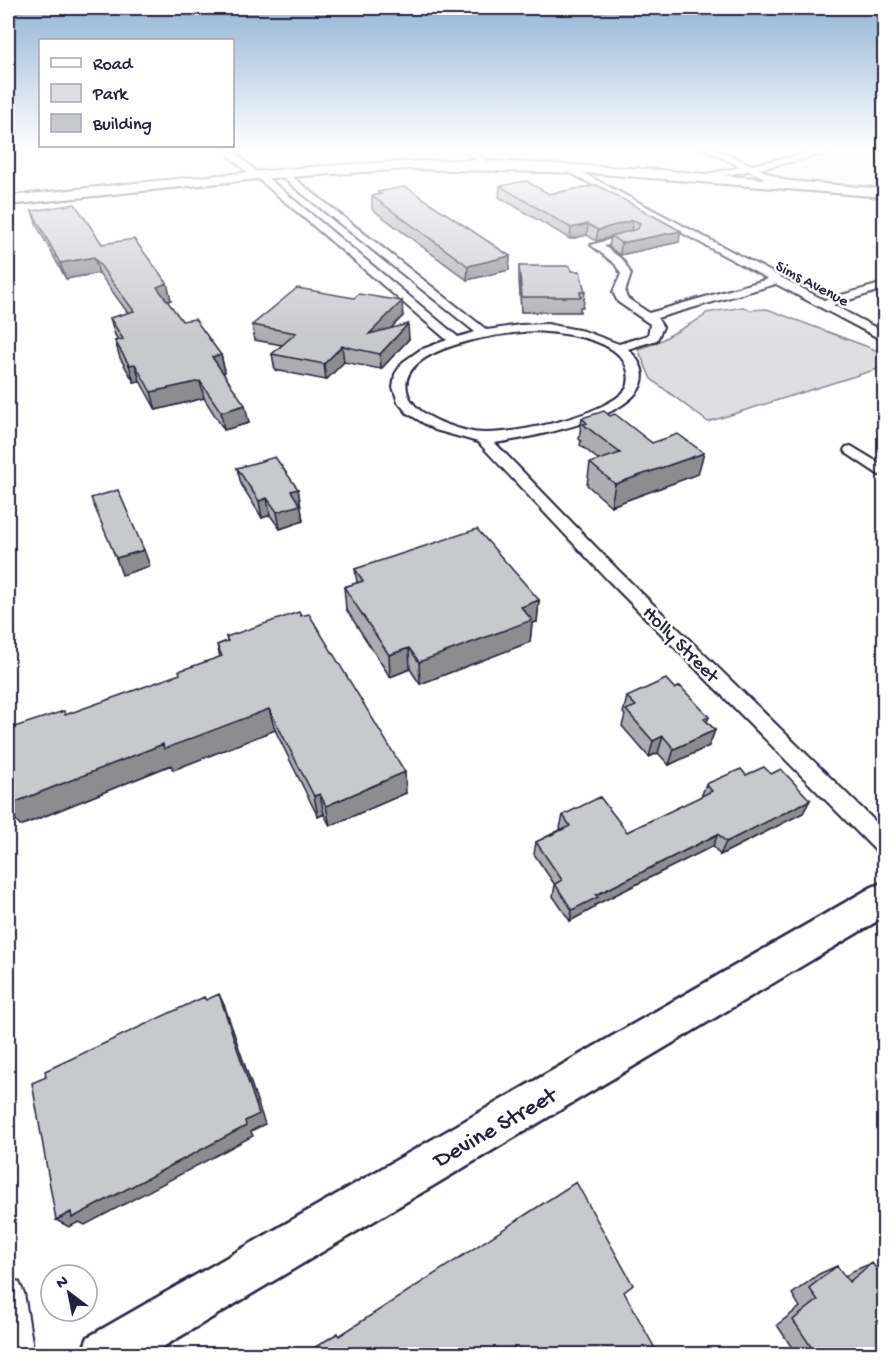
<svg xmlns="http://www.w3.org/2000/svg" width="892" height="1362" font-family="'Gochi Hand',sans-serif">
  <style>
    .built { fill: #eeeef1 }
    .green { fill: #dfdfe2; stroke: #80808e; stroke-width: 1.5 }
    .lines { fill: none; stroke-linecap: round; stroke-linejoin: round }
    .minor-casing { stroke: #22223b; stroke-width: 4 }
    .secondary-casing { stroke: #22223b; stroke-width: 5 }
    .primary-casing { stroke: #22223b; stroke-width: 4 }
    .minor { fill: #fff; fill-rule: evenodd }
    .secondary { fill: #fff; fill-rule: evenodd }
    .primary { fill: #fff; fill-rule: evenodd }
    .wall { fill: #acacb2; stroke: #22223b; stroke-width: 1.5 }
    .shaded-wall { fill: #8c8c91; stroke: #22223b; stroke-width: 1.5 }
    .building { fill: #c8c8cf; stroke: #22223b; stroke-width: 1.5 }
    .labels { text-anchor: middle; stroke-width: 5; stroke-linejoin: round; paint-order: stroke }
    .far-street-label { font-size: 16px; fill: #22223b; stroke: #fff }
    .street-label { font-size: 20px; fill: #22223b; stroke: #fff }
    .near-street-label { font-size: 24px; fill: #22223b; stroke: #fff }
  </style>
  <rect width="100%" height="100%" fill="#fff"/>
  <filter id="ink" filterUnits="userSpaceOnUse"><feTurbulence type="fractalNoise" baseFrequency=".0167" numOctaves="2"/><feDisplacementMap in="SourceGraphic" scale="12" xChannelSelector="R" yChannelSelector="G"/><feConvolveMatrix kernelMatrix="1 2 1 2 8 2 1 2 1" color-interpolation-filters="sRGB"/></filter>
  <g filter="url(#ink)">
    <!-- built -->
    <path class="built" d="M869 148H884V188L787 179 765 170Z"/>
    <!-- green -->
    <path class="green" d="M743 307 750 310 767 309 884 353V367L708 422 651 379 638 349 656 343 703 317 706 313Z"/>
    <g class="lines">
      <defs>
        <path id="minor" d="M221 148H230L258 173H262L458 337 475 332 279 175V171H285L487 330 520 325 547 324 584 331 619 344 648 335 650 324 618 302 613 292 621 274 615 264 591 245 632 233 637 236 636 238 604 246 623 260 631 274 625 292 627 298 649 313 768 279 565 170V166L568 165 824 300 884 283V289L833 305 884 332V341L776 284 657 318 663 327 657 340 628 349C692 410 530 438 495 443L618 570 884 830V854L876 851 606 578 478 442 435 430 407 413 398 402 393 387 395 374 403 362 420 350 447 340 256 177H252ZM535 331C563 333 622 338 628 372 629 378 629 384 626 389 607 416 498 440 468 431 448 426 415 415 408 394 392 346 505 333 535 331Z
          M459 148H469L493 165 486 167Z
          M702 148H714L751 165 832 148H851L759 169 793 184 795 186 790 189 749 171 697 180V176L741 167Z
          M851 446 884 466V476L879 475 846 453 844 450 846 447Z
          M8 1277 19 1282 24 1293 34 1354H8Z"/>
        <path id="secondary" d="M884 882V917L151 1354H81L88 1337 872 887Z"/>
        <path id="primary" d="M469 160 647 169 884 189V197L588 173 409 169 258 179 8 205V196C161 181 314 162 469 160Z"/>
      </defs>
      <!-- minor casing -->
      <use href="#minor" class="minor-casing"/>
      <!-- secondary casing -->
      <use href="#secondary" class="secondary-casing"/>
      <!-- primary casing -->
      <use href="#primary" class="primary-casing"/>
      <!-- minor -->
      <use href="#minor" class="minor"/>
      <!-- secondary -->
      <use href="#secondary" class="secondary"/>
      <!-- primary -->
      <use href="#primary" class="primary"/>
    </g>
    <!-- wall -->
    <path class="wall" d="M597 185 679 242 620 255 609 247 611 237 596 241 587 235 570 239 499 197 500 186 549 194Z
      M378 192 510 256 509 270 467 280 372 209V196L378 195Z
      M32 211 102 244 167 283 171 300 167 301 182 321 221 355 225 372 223 373 249 423 224 430 204 398 156 410 140 381 134 382 120 358 115 341 118 340 115 335 110 318 128 313 99 273 66 279 37 226Z
      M519 266 571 271 585 292 583 307H580V312H521L519 280Z
      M403 316 390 329 409 339 381 369 344 362 326 380 275 370 272 354 282 345 255 340 252 325Z
      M610 416 652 443 698 474 611 506 587 485 590 463 599 460 580 445 581 441 579 439 582 418Z
      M237 468 298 489 303 521 280 529 270 515 262 518 241 484Z
      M355 569 539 600 537 622 532 623 530 642 420 684 410 669 390 677 346 609 344 587 357 583Z
      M226 637 406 793 330 826 324 814 318 817 275 730 173 770 171 765 20 826 180 675 220 657 217 645 227 641Z
      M675 689 709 717 707 722 715 730 709 746 669 765 658 753 649 757 622 726 625 715 623 713 627 697Z
      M771 774 810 800 803 813 720 855 713 846 595 905 594 908 570 921 553 896 555 885 534 854 536 842 562 829 560 828 563 815 627 832 701 797 706 784 746 775Z
      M872 1263 885 1354H796L777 1325 800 1307 792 1294 819 1274 837 1266 845 1277 853 1271Z"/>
    <!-- shaded-wall -->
    <path class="shaded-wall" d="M633 220 631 231 611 236V237L596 241 598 230Z
      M588 224 587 235 570 239 571 228Z
      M681 231 679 242 620 255 621 243Z
      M510 256 509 270 467 280 468 266Z
      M94 257 99 273 66 279 60 263Z
      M167 283 171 300 161 303 157 287Z
      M402 301 403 316 370 349 369 334Z
      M408 324 409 339 381 369 380 354Z
      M342 346 344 362 326 380 324 364Z
      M221 355 225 372 216 374 212 357Z
      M135 364 140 381 134 382 129 365Z
      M200 381 204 398 156 410 151 392Z
      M245 405 249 423 224 430 221 412Z
      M704 453 698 474 611 506 615 484Z
      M298 489 303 521 280 529 277 512 291 491Z
      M267 498 270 515 262 518 259 501Z
      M144 550 150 566 122 575 116 558Z
      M539 600 537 622 532 623 530 642 420 684 419 662 521 607Z
      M409 648 410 669 390 677 389 655Z
      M269 709 275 730 173 770 171 765 20 826 8 808V805L163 744Z
      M715 730 709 746 669 765 674 749Z
      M663 736 658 753 649 757 653 741Z
      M405 772 406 793 330 826 326 806Z
      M320 794 324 814 318 817 314 796Z
      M810 800 803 813 720 855 726 842Z
      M718 834 713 846 595 905 594 908 570 921 572 910 596 895Z
      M219 994 225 1007 265 1124 251 1131 253 1136 85 1225 79 1222 69 1227 56 1220 245 1121Z"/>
    <!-- building -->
    <path class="building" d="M526 181 549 194 597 185 681 231 621 243 611 236 638 229 640 223 633 220 598 230 588 224 571 228 500 186Z
      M404 187 409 189 510 256 468 266 372 196 381 194 378 192Z
      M75 204 102 244 134 239 167 283 157 287 182 321 195 319 221 355 212 357 245 405 221 412 200 381 151 392 135 364 129 365 115 341 123 339 110 318 134 311 94 257 60 263 32 211Z
      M519 266H570L571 271H580L585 292H580L581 297H522Z
      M297 288 354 298 359 294 402 301 369 334 408 324 380 354 342 346 324 364 272 354 296 333 252 325Z
      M604 411 610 416 615 414 652 443 678 434 704 453 615 484 590 463 620 453 583 424 587 423 582 418Z
      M275 457 298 489 291 491 300 505 277 512 267 498 259 501 237 468Z
      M118 490 144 550 116 558 91 498Z
      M477 529 539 600 521 607 532 620 419 662 409 648 389 655 344 587 363 581 355 569Z
      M299 612 301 616 309 614 405 772 326 806 320 794 314 796 269 709 164 749 163 744 8 805V729L64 711 65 715 180 674 179 671 222 656 217 645 228 641 226 637Z
      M666 679 675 689 680 686 709 717 704 719 715 730 674 749 663 736 653 741 626 710 636 706 627 697Z
      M764 767 771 774 781 769 810 800 726 842 718 834 596 895 598 897 572 910 555 884 562 880 536 842 570 826 563 815 600 797 627 832 712 791 706 784 741 769 746 775Z
      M219 994 259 1114 245 1121 246 1126 72 1218 71 1212 56 1220 32 1083 46 1077 45 1071 204 997 206 1000Z
      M576 1182 633 1285 624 1292 658 1354H304L338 1333 339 1336Z
      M872 1263 885 1280V1354H816L793 1320 818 1300 809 1288 837 1266 849 1282Z"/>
  </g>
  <!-- sky -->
  <linearGradient id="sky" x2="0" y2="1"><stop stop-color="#93b4d6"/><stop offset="0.44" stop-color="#fff"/><stop offset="1" stop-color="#fff" stop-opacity="0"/></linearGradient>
  <rect width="892" height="339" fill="url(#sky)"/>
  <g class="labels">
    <!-- far-street labels -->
    <g class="far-street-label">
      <text transform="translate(813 282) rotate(28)" y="6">Sims Avenue</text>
    </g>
    <!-- street labels -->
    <g class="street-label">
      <text transform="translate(682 643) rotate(45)" y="7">Holly Street</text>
    </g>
    <!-- near-street labels -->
    <g class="near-street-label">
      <text transform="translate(494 1126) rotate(-30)" y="8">Devine Street</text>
    </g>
  </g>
  <!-- margin -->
  <rect width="892" height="1362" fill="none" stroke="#fff" stroke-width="30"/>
  <rect x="15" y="15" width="862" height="1332" fill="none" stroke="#22223b" stroke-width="2" filter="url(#ink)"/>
  <!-- legend -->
  <rect x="39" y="39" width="195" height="108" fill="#ffffff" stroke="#a7a7b1" stroke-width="1.5"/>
  <rect x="51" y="58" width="30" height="9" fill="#ffffff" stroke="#a7a7b1" stroke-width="1.5"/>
  <text x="93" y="69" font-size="18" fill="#22223b">Road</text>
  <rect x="51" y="84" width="30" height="18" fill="#dfdfe2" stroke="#a7a7b1" stroke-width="1.5"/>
  <text x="93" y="99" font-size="18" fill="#22223b">Park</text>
  <rect x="51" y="114" width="30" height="18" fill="#c8c8cf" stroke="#a7a7b1" stroke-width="1.5"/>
  <text x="93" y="129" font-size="18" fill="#22223b">Building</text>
  <!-- north arrow -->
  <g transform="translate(69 1293) rotate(328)"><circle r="28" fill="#ffffff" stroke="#a7a7b1" stroke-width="1.5"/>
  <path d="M0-4.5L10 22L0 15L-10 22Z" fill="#22223b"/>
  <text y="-9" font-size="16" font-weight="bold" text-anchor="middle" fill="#22223b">N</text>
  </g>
</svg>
